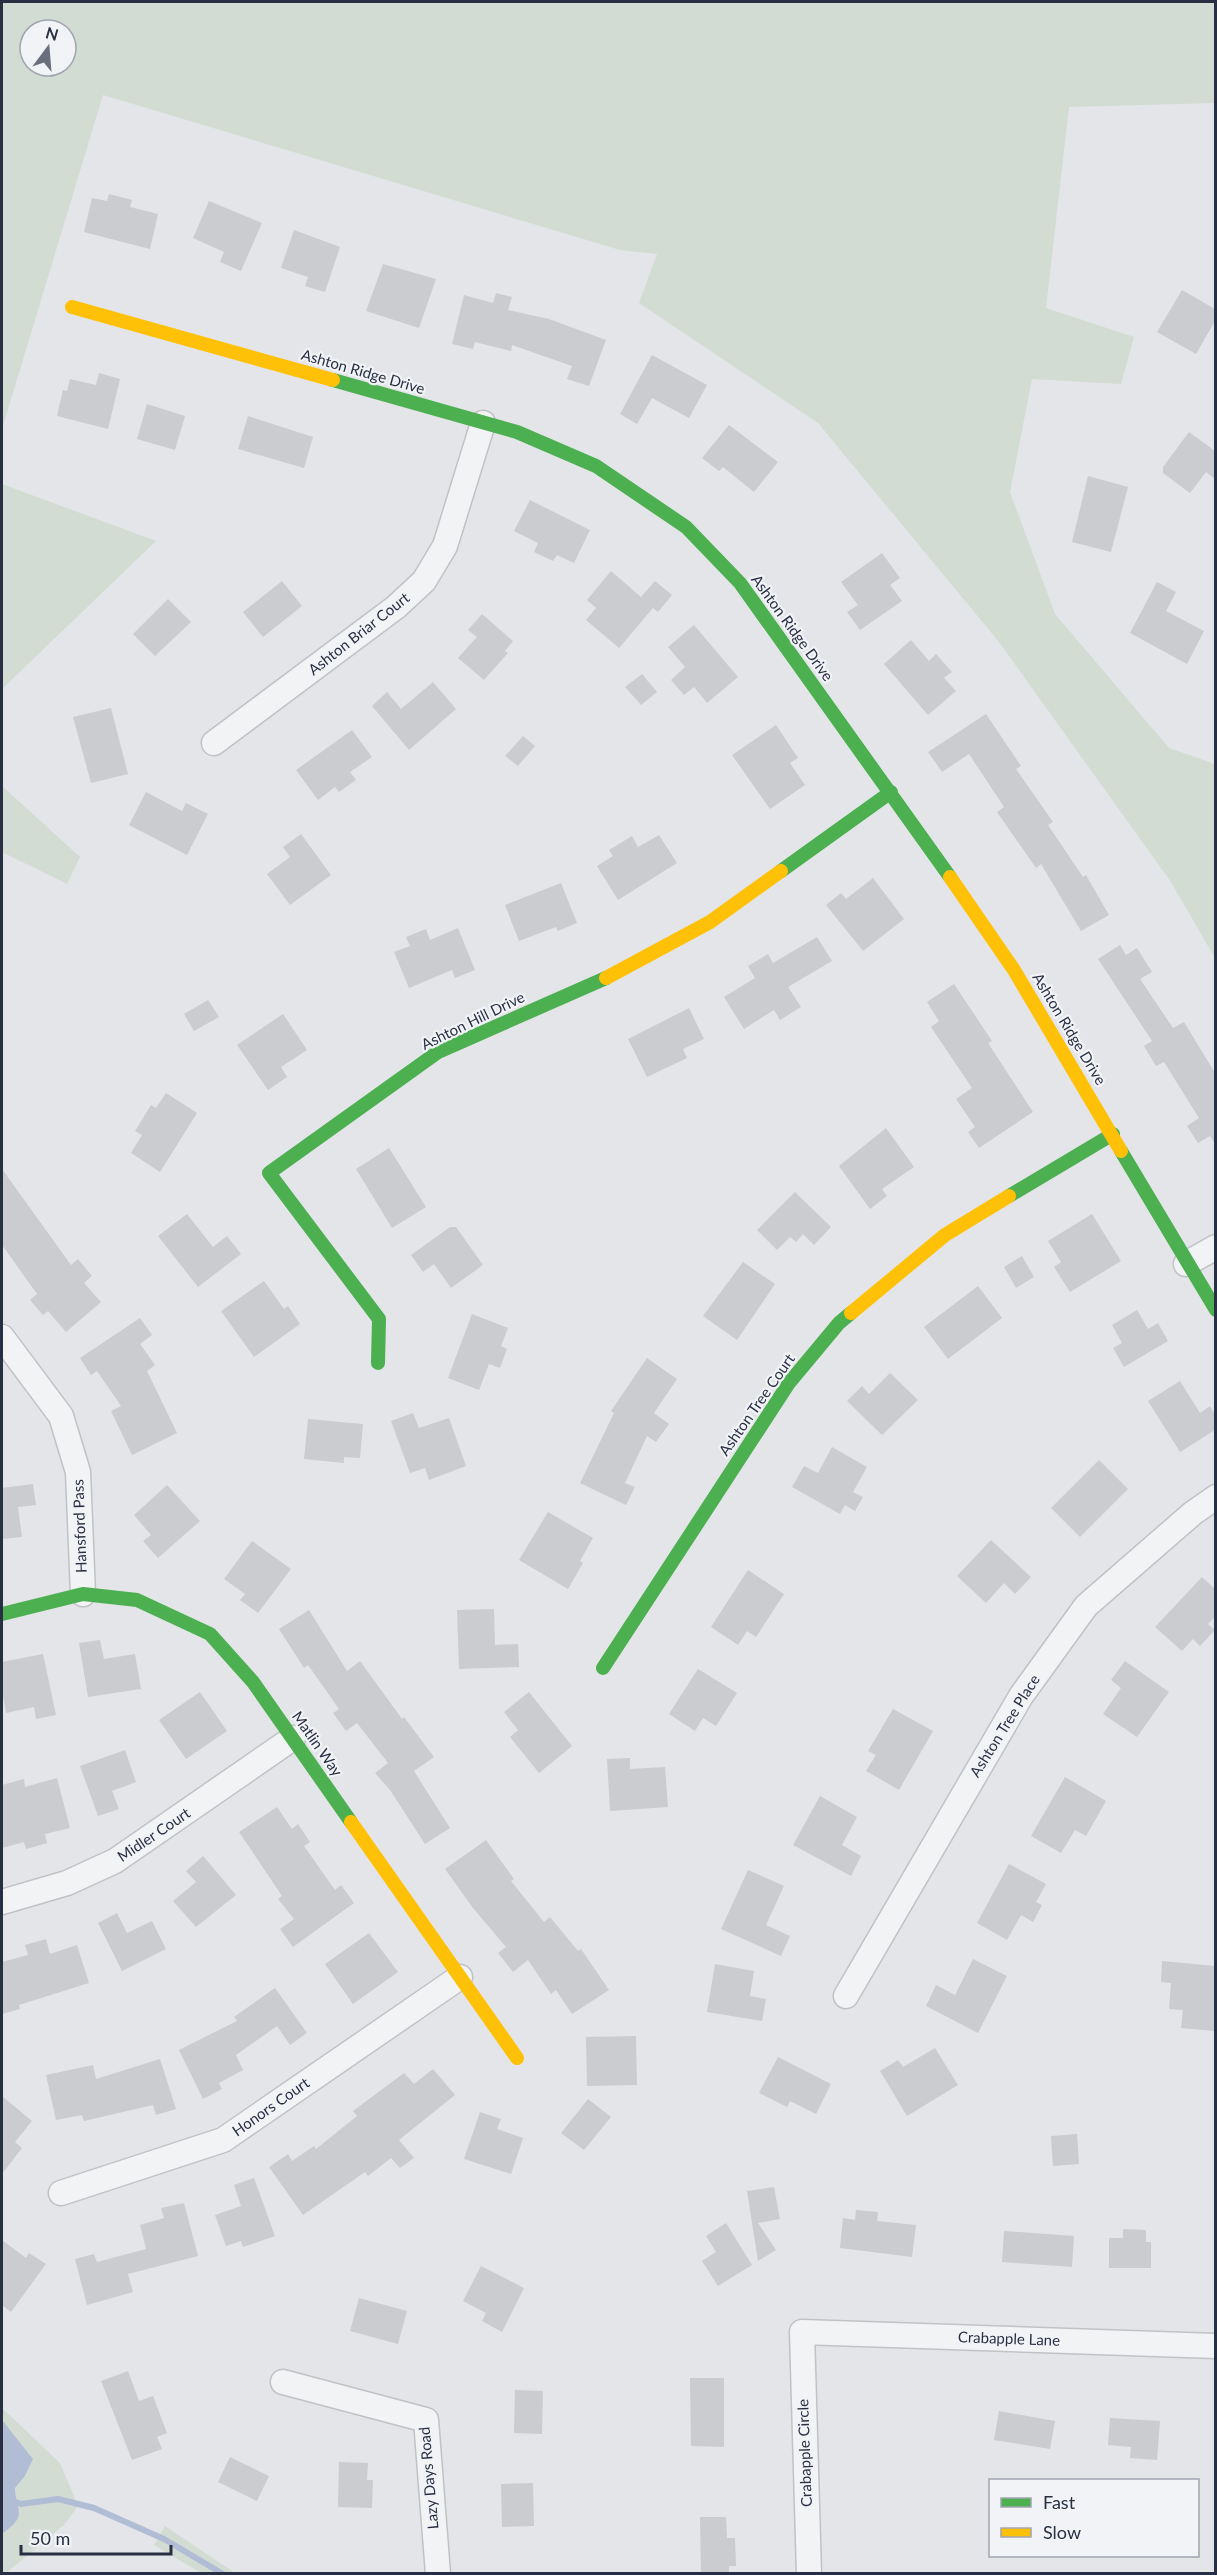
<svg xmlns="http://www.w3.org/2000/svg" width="1217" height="2575" font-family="Lato,sans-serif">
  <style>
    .green { fill: #d2dcd3; fill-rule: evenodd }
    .water { fill: #b1bdd4 }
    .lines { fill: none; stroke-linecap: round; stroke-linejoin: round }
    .stream { stroke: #b1bdd4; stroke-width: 6 }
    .building { fill: #caccd0 }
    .street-casing { stroke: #c0c2c6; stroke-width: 27 }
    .street { stroke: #f2f3f5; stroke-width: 24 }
    .fast { stroke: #4caf50; stroke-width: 14 }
    .slow { stroke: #ffc107; stroke-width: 14 }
    .labels { text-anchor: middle; stroke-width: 4.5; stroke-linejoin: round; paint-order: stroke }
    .street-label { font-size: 15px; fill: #292f42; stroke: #f1f3f7 }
  </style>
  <rect width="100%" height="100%" fill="#e3e5e8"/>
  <!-- green -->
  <path class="green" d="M2 2H1215V103L1069 107 1046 308 1134 337 1121 384 1032 379 1010 492 1055 614 1169 748 1215 764V958L1171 882 999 642 818 423 639 303 657 254 620 250 103 95 2 429ZM30 30H66V66H30Z
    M2 484 156 541 2 689Z
    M2 786 80 857 67 884 2 852Z
    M2 2408 60 2463 78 2506 64 2525 5 2574 2 2573V2534C28 2514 16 2513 15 2488L25 2476 33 2459 2 2420Z
    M165 2526 235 2573H201L154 2545Z"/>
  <!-- water -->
  <path class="water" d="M2 2420 33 2459 25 2476 15 2488C16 2513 29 2514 2 2534Z"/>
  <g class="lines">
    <!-- stream -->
    <path class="stream" d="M2 2497 21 2504 58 2499 94 2508 164 2539 223 2574"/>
  </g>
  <!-- building -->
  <path class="building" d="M109 194 132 200 130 207 158 214 150 249 84 232 92 198 107 201Z
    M209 201 262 223 241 271 220 262 224 252 193 238Z
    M294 230 340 247 325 292 305 286 308 277 281 268Z
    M383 264 436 279 419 328 366 311Z
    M1182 290 1215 309V321L1196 354 1157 332Z
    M496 293 512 297 508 310 549 319 606 340 589 386 567 379 572 366 512 345 511 351 475 342 473 349 452 344 464 295 493 303Z
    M652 355 707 385 689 418 652 398 637 424 620 414Z
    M99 373 120 379 108 429 57 416 63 390 67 391 70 379 96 385Z
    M147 404 185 416 175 450 137 439Z
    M248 416 313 437 304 468 238 449Z
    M729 425 778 462 754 492 723 467 719 471 702 458Z
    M1189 432 1215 451V479L1206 472 1190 493 1163 473V467Z
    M1088 476 1128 487 1111 552 1072 542Z
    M530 500 590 530 574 563 557 555 553 561 534 552 538 543 514 531Z
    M882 553 900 578 890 585 902 601 860 630 847 612 858 605 841 582Z
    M611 571 641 597 655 581 672 595 658 612 653 608 619 648 586 620 596 608 587 600Z
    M282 581 302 606 263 637 243 612Z
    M1157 582 1176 592 1166 611 1204 631 1187 664 1130 633Z
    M168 599 191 622 155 656 133 634Z
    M482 614 513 641 505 651 508 653 484 680 458 658 477 637 468 630Z
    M694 625 738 677 707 703 694 687 684 695 671 680 685 667 668 647Z
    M911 640 929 661 936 654 952 672 944 678 956 691 928 715 884 664Z
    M642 674 657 692 641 705 625 687Z
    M433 682 456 709 409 750 372 706 387 692 401 709Z
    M111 708 128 774 91 783 73 717Z
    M986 714 1021 766 1016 769 1053 822 1048 825 1083 877 1086 875 1109 915 1081 931 1041 864 1036 868 997 812 1004 807 969 754 942 772 928 752Z
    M776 725 798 758 790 763 805 785 770 809 732 755Z
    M352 730 372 757 350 772 356 780 339 792 335 787 318 800 296 770Z
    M523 736 535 746 518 766 505 756Z
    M146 792 182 811 186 803 208 814 187 855 129 825Z
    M301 834 331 875 290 905 267 874 290 857 283 847Z
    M659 835 677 863 618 900 597 866 613 856 609 850 632 836 638 847Z
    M873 878 904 919 863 951 826 905 841 893 846 899Z
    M561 883 577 923 558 931 556 927 519 941 505 905Z
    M458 928 475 970 455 978 452 970 409 988 394 952 410 946 406 937 426 929 430 940Z
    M817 937 832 961 788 987 801 1007 780 1020 774 1010 744 1029 724 997 755 978 748 966 768 954 773 963Z
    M1120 945 1126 955 1137 948 1152 972 1140 979 1173 1028 1184 1022 1215 1073V1144L1210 1136 1198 1143 1187 1126 1199 1118 1164 1062 1156 1066 1144 1046 1152 1041 1098 959Z
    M954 984 992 1041 988 1043 1033 1112 979 1148 968 1132 975 1127 956 1099 972 1088 931 1027 939 1021 927 1002Z
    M208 1000 219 1017 194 1031 184 1014Z
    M689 1008 704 1039 683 1049 687 1058 647 1077 628 1039Z
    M283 1014 307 1050 281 1067 287 1077 268 1090 237 1045Z
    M166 1093 197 1113 160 1172 131 1153 142 1135 135 1131 151 1105 156 1108Z
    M886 1128 914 1167 882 1189 887 1196 870 1209 839 1166Z
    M389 1148 426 1207 392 1228 356 1169Z
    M2 1169 71 1265 78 1259 92 1276 84 1283 101 1302 66 1332 48 1311 43 1315 30 1300 37 1294 2 1245Z
    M795 1192 831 1227 814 1245 803 1234 796 1242 790 1237 777 1250 757 1230Z
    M187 1214 213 1247 227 1236 241 1254 198 1287 158 1236Z
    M1092 1214 1121 1261 1070 1292 1054 1267 1061 1262 1048 1241Z
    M450 1227H456L483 1265 451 1288 434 1264 423 1272 411 1255Z
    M1022 1256 1034 1277 1016 1288 1004 1267Z
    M743 1262 775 1284 737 1340 703 1316Z
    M264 1281 284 1309 288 1306 300 1324 254 1357 221 1311Z
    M978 1286 1002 1318 948 1359 924 1327Z
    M1137 1310 1148 1329 1158 1323 1168 1341 1124 1367 1113 1348 1122 1343 1112 1325Z
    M472 1314 508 1328 501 1346 507 1349 500 1368 489 1364 479 1390 448 1378Z
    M140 1318 152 1335 140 1344 155 1365 147 1371 177 1433 132 1455 111 1411 121 1406 97 1371 91 1375 80 1358Z
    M647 1358 677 1379 654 1413 669 1424 656 1442 647 1436 625 1483 635 1487 626 1505 580 1483 614 1413 611 1411Z
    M890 1373 918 1400 882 1435 847 1401 862 1386 869 1394Z
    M1180 1381 1200 1413 1210 1406 1215 1415V1430L1180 1452 1148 1401Z
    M413 1413 419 1428 449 1418 466 1466 429 1480 425 1468 410 1473 391 1421Z
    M308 1419 363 1424 360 1458 344 1457V1463L304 1459Z
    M832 1447 867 1467 853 1492 863 1497 855 1511 845 1505 840 1514 792 1487 804 1466 818 1473Z
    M1099 1460 1128 1489 1080 1537 1051 1508Z
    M33 1484 36 1505 18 1507 22 1537 2 1539V1488Z
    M167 1485 200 1521 158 1558 143 1541 151 1535 134 1515Z
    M548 1512 593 1538 580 1561 583 1563 568 1589 519 1560Z
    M991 1540 1031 1577 1015 1594 1004 1583 986 1603 957 1576Z
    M252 1541 291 1569 258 1613 240 1600 245 1594 224 1579Z
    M748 1570 784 1594 756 1637 747 1631 738 1645 711 1627Z
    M1202 1577 1215 1589V1617L1208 1624 1215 1630 1200 1646 1193 1639 1182 1651 1155 1627Z
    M494 1609 495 1645 518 1644 519 1667 459 1669 457 1610Z
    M309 1610 347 1671 360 1661 402 1719 404 1717 434 1757 414 1771 450 1828 425 1844 390 1790 375 1773 388 1763 357 1723 346 1731 333 1713 339 1709 308 1665 304 1668 279 1629Z
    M100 1640 104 1659 135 1654 141 1689 88 1697 79 1643Z
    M43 1654 56 1715 36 1719 34 1707 6 1713 2 1690V1662Z
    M1125 1661 1169 1692 1137 1737 1103 1714 1121 1688 1111 1680Z
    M698 1669 737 1693 716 1726 703 1718 695 1731 669 1714Z
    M200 1692 227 1731 186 1759 159 1720Z
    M529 1692 572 1746 539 1773 510 1737 518 1730 504 1712Z
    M893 1709 933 1731 899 1790 866 1771 876 1755 868 1751Z
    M125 1750 136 1782 112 1791 119 1809 98 1816 80 1766Z
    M630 1758V1769L665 1767 668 1807 610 1811 607 1759Z
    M1065 1777 1106 1801 1086 1836 1075 1830 1061 1853 1031 1836Z
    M57 1778 70 1828 45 1834 47 1843 26 1849 24 1842 2 1848V1785L24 1779 25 1787Z
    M820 1796 857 1817 842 1845 861 1856 851 1876 793 1845Z
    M277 1807 292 1829 298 1824 310 1842 304 1846 335 1890 341 1885 354 1903 293 1947 280 1929 294 1919 278 1899 282 1896 239 1832Z
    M486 1840 514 1879 511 1881 544 1922 550 1917 578 1951 581 1949 609 1990 572 2014 556 1990 551 1994 528 1960 513 1972 498 1953 506 1947 473 1908 445 1869Z
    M203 1856 236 1895 196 1927 173 1901 196 1882 186 1871Z
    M1009 1864 1046 1884 1036 1902 1042 1905 1033 1922 1021 1915 1007 1940 977 1923Z
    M748 1870 784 1886 766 1925 790 1936 781 1956 721 1929Z
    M117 1913 127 1933 152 1921 166 1949 122 1971 98 1923Z
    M369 1933 398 1972 353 2004 325 1964Z
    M46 1939 50 1954 77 1945 89 1983 19 2005 20 2009 2 2014V1962L28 1955 25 1945Z
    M973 1959 1007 1976 978 2033 926 2006 936 1985 955 1995Z
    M1162 1961 1215 1966 1214 2031 1181 2028 1183 2010 1169 2009 1171 1983 1161 1982Z
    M715 1964 754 1971 750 1996 766 1999 762 2021 707 2012Z
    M275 1988 307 2033 290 2045 277 2026 236 2055 243 2070 219 2083 222 2089 203 2099 179 2050 237 2021 234 2017Z
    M636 2036 637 2085 587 2086 586 2037Z
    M935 2048 958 2085 907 2116 880 2071 898 2060 903 2067Z
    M778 2057 831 2084 816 2114 790 2101 787 2107 759 2093Z
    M160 2059 176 2109 156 2115 153 2105 84 2121 82 2115 56 2120 46 2075 93 2065 96 2079Z
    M433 2069 455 2095 399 2140 414 2158 400 2168 391 2158 368 2176 365 2172 303 2215 269 2167 288 2154 292 2161 314 2146 316 2149 357 2116 353 2111 404 2073 414 2084Z
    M2 2096 32 2121 15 2142 22 2148 2 2174Z
    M588 2099 611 2117 584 2150 561 2133Z
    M480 2112 501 2119 497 2129 523 2138 511 2174 464 2159Z
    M1077 2134 1079 2164 1053 2166 1051 2136Z
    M254 2178 275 2236 243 2247 241 2241 226 2246 215 2215 241 2206 234 2185Z
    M774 2187 780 2219 758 2223 776 2250 758 2261 747 2191Z
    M184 2203 198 2256 128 2274 133 2292 87 2305 75 2259 94 2254 97 2262 146 2249 140 2225 164 2218 161 2208Z
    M856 2210 878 2212 877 2221 916 2225 912 2257 840 2248 843 2218 855 2220Z
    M726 2223 752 2265 718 2286 702 2261 716 2252 706 2236Z
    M1123 2229 1146 2230V2242H1151V2268H1109V2238H1123Z
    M1004 2231 1074 2236 1072 2267 1002 2262Z
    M2 2240 26 2258 29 2253 46 2264 11 2312 2 2305Z
    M481 2266 524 2288 502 2332 482 2321 486 2313 463 2301Z
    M359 2298 407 2311 398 2344 350 2331Z
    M128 2371 139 2401 153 2396 167 2433 157 2437 162 2449 132 2460 101 2381Z
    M690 2378H724V2447L691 2446Z
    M515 2390 543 2391 542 2434 514 2433Z
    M999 2411 1055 2421 1050 2449 994 2440Z
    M1110 2418 1160 2421 1157 2460 1130 2458 1131 2447 1108 2445Z
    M230 2457 269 2476 257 2501 218 2482Z
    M339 2462 368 2463 367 2480H373L372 2508 338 2507Z
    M533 2483 534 2526 502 2527 501 2484Z
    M700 2517H726L727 2538H735L736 2566H729V2574H701Z"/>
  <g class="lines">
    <defs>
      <path id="street" d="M214 743 396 607 424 581 445 546 483 423
        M1186 1264 1216 1247
        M2 1337 61 1416 78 1472 83 1594
        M2 1902 67 1883 115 1861 293 1738
        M846 1996 1021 1696 1086 1606 1193 1513 1216 1497
        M61 2193 223 2140 460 1977
        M283 2382 426 2420 438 2574
        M809 2574 802 2332 1216 2346"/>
    </defs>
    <!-- street casing -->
    <use href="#street" class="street-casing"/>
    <!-- street -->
    <use href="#street" class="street"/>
    <!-- fast -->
    <path class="fast" d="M333 380 517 432 596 466 686 527 740 583 950 877
      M781 871 891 792
      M1121 1151 1216 1310
      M1009 1196 1113 1134
      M378 1363 379 1319 269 1173 438 1052 606 978
      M2 1614 83 1594 137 1600 210 1634 253 1682 351 1822
      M603 1668 789 1383 839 1323 851 1313"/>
    <!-- slow -->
    <path class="slow" d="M72 307 333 380
      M950 877 1014 970 1121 1151
      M606 978 710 922 781 871
      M851 1313 945 1235 1009 1196
      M351 1822 517 2058"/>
  </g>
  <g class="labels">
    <!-- street labels -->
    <g class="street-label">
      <text transform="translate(363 372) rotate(16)" y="5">Ashton Ridge Drive</text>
      <text transform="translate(792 628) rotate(54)" y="5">Ashton Ridge Drive</text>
      <text transform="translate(359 634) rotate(-38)" y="5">Ashton Briar Court</text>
      <text transform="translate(473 1021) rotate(-26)" y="5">Ashton Hill Drive</text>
      <text transform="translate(1069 1029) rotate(59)" y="5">Ashton Ridge Drive</text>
      <text transform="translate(757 1405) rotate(-55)" y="5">Ashton Tree Court</text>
      <text transform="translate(80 1526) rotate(-92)" y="5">Hansford Pass</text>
      <text transform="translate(1005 1726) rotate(-58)" y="5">Ashton Tree Place</text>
      <text transform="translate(317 1744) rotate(55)" y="5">Matlin Way</text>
      <text transform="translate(154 1835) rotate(-34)" y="5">Midler Court</text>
      <text transform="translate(271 2107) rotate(-35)" y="5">Honors Court</text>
      <text transform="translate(1009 2339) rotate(2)" y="5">Crabapple Lane</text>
      <text transform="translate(805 2453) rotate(-92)" y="5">Crabapple Circle</text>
      <text transform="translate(429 2478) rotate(-95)" y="5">Lazy Days Road</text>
    </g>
  </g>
  <!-- border -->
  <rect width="1217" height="2575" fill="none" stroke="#292f42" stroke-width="6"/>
  <!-- legend -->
  <rect x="989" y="2479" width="210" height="78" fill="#f1f3f7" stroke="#a1a5af" stroke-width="1.5"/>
  <rect x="1001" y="2498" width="30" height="9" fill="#4caf50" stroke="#a1a5af" stroke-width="1.5"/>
  <text x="1043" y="2509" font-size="18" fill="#292f42">Fast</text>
  <rect x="1001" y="2528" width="30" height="9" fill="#ffc107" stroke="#a1a5af" stroke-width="1.5"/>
  <text x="1043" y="2539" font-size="18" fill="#292f42">Slow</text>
  <!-- north arrow -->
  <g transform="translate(48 48) rotate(16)"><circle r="28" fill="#f1f3f7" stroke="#a1a5af" stroke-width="1.5"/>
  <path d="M0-4.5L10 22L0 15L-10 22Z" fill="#6a6f7c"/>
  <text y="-9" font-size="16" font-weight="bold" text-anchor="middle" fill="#292f42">N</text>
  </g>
  <!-- scale -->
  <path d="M21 2545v9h150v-9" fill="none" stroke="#292f42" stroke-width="3"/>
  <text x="30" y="2545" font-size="18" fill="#292f42" stroke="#f1f3f7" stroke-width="4.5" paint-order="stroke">50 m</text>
</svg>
